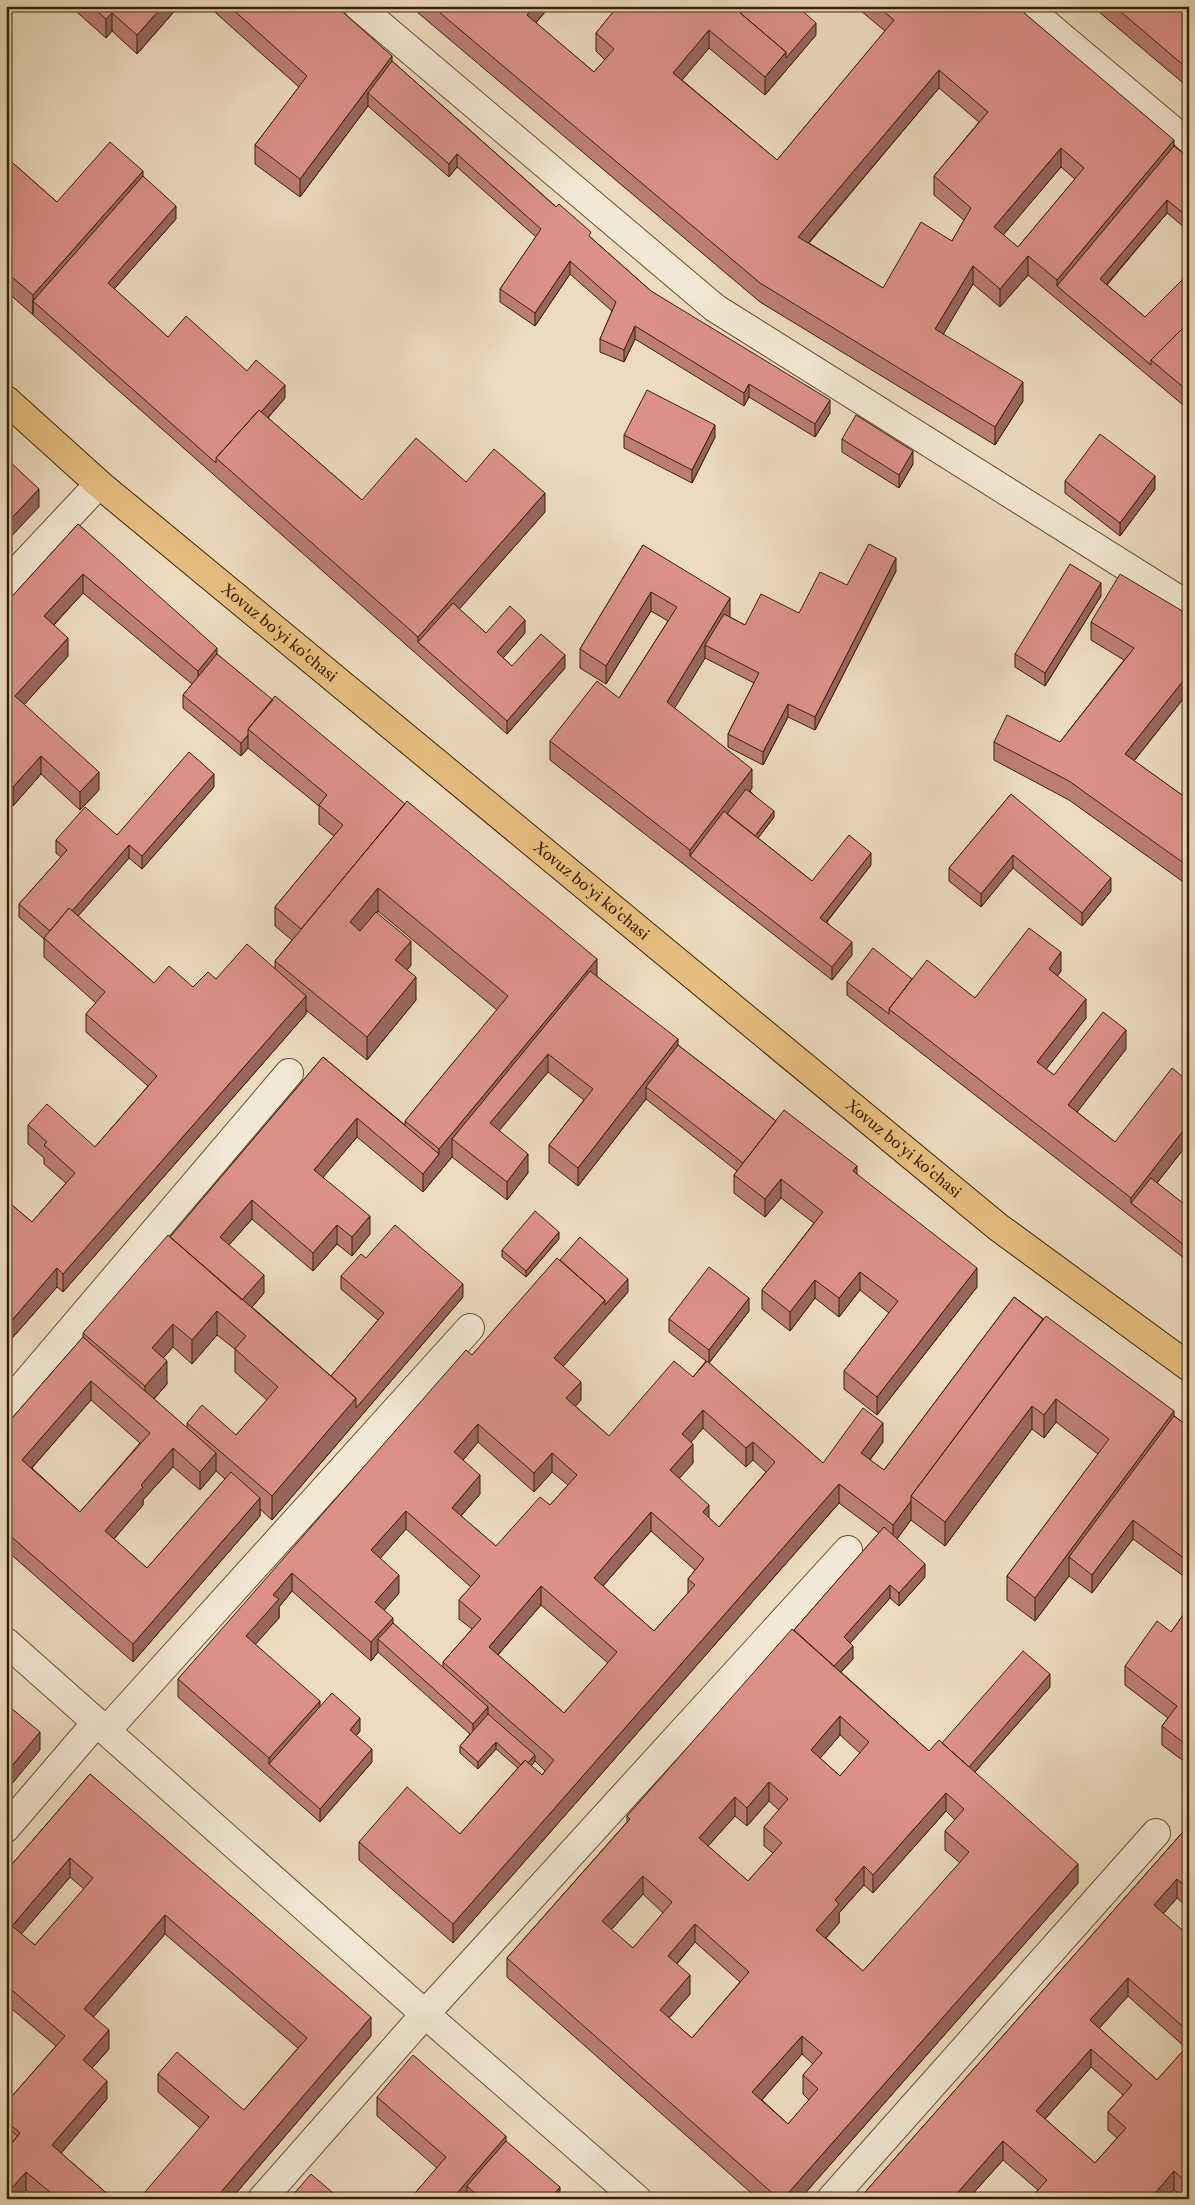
<svg xmlns="http://www.w3.org/2000/svg" width="1195" height="2205" font-family="'Libre Caslon Text',serif">
  <style>
    .lines { fill: none; stroke-linecap: round; stroke-linejoin: round }
    .minor-casing { stroke: #664f31; stroke-width: 30 }
    .major-casing { stroke: #3a2002; stroke-width: 30 }
    .minor { stroke: #f3e8d5; stroke-width: 28 }
    .major { stroke: #e6be7f; stroke-width: 28 }
    .wall { fill: #bc7d75; stroke: #3a2002; fill-rule: evenodd }
    .shaded-wall { fill: #99665f; stroke: #3a2002 }
    .building { fill: #db9188; stroke: #3a2002; fill-rule: evenodd }
    .labels { text-anchor: middle; stroke-width: 4; stroke-linejoin: round; paint-order: stroke }
    .street-label { font-size: 15px; fill: #3a2002; stroke: #f3e8d5 }
  </style>
  <rect width="100%" height="100%" fill="#ecdbbe"/>
  <filter id="stains"><feTurbulence type="fractalNoise" baseFrequency=".004" numOctaves="4"/><feColorMatrix values="0 0 0 0 .2 0 0 0 0 .09 0 0 0 0 .02 0 0 0 .5 -.17"/></filter>
  <radialGradient id="worn" r=".72"><stop offset=".6" stop-color="#630" stop-opacity="0"/><stop offset="1" stop-color="#630" stop-opacity=".3"/></radialGradient>
  <g class="lines">
    <defs>
      <path id="minor" d="M358 6 715 308 1189 606
        M1025 6 1189 144
        M6 583 99 484
        M6 1406 289 1073
        M6 1642 425 2014 637 2199
        M106 1731 470 1328
        M6 1828 96 1723
        M262 2199 425 2014 848 1550
        M831 2199 1156 1833"/>
      <g id="major">
        <path id="s1" d="M6 400 99 484 998 1227 1189 1367"/>
      </g>
    </defs>
    <!-- minor casing -->
    <use href="#minor" class="minor-casing"/>
    <!-- major casing -->
    <use href="#major" class="major-casing"/>
    <!-- minor -->
    <use href="#minor" class="minor"/>
    <!-- major -->
    <use href="#major" class="major"/>
  </g>
  <!-- wall -->
  <path class="wall" d="M70 6H179L137 54 112 31 106 38Z
    M208 6H336L392 61 651 291 830 413 815 437 749 397 744 406 635 339 624 362 600 352V339L612 311 570 274 535 326 500 302V289L536 237 457 167 449 177 368 106 300 197 255 164V145L299 87Z
    M410 6H550L536 23 594 72 605 60 596 51V33L618 6 816 35 765 95 709 48 682 80 777 160 885 31 855 6H1016L1189 158V231L1167 213 1107 285 1145 317 1189 273V410L1028 275 1000 307 973 284 943 334 1023 401 995 445 760 302ZM939 88 979 122 934 176V195L964 220 952 241 883 288 809 243ZM1061 167 1075 179 1018 247 1003 235Z
    M1092 6H1189V88Z
    M6 157 57 202 143 176 176 219 114 289 168 337 247 371 285 398 268 418 362 500 466 482 545 512 459 609 486 633H525L503 658 512 666 565 668 507 734 6 291Z
    M624 435 715 437 692 483 624 448Z
    M842 439 913 464 899 488 842 452Z
    M1065 481 1155 489 1120 536 1065 493Z
    M78 524 217 654 678 1045 776 1121 857 1175 977 1287 877 1415 844 1389V1371L889 1313 860 1290 839 1317 815 1298 790 1331 762 1309V1290L814 1223 781 1198 765 1217 734 1193V1175L737 1171 646 1099 578 1186 549 1163V1145L584 1100 548 1072 499 1130 528 1173 507 1200 452 1157 423 1192 357 1137 323 1177 370 1234 352 1256 337 1244 313 1271 252 1219 229 1245 264 1293 252 1307 331 1376 378 1320 341 1289V1276L366 1258 463 1297 272 1520 260 1509V1516L133 1662 6 1550V1425L83 1337V1333L170 1237 323 1057 405 1125V1121L497 1010 378 911 377 913 411 965 407 970 416 1000 367 1060 306 1010V1014L63 1292 57 1287 7 1344H6V1200L32 1222 66 1183 44 1164V1158L28 1144V1125L95 1147 148 1086 86 1032V1014L96 1003 44 957V939L19 917V904L61 857 56 853V840L117 835 214 787 142 869 129 858 78 916 154 983 193 987 216 979 275 969V961L292 940 275 926V907L334 836 319 824V806L248 748 241 756 183 708V695L192 684 83 593 54 625 68 656 24 704 99 790 80 810 41 774 13 806 6 800V603ZM217 1335 235 1349V1372L267 1400 236 1435 187 1423V1428L154 1399 167 1384 163 1358 173 1347 192 1364ZM91 1400 140 1443 80 1512 32 1468ZM173 1467 200 1490 216 1471 225 1479 147 1568 114 1539 143 1505V1500Z
    M643 545 730 617 745 625 799 613 847 585 896 571 815 730 788 717 763 765 728 747V734L754 683 705 658 674 708 752 788 750 791 774 817 758 838 812 881 871 865 827 922 852 955 832 980 550 760V741L619 698 668 621 651 611 606 684 580 668V649Z
    M1101 596 1045 686 1015 667V654Z
    M1189 615V695L1187 694 1134 761 1189 800V886L1069 800 994 760V742H1060L1124 660 1091 640V622Z
    M1011 794 1111 891 1082 926 1013 868 981 907 949 881V868Z
    M1061 971 1057 976 1086 1018 1046 1069 1054 1075 1126 1049 1077 1112 1115 1142H1189L1157 1183 1189 1208V1262L847 995V982L912 979 975 998Z
    M559 1239 526 1277 502 1257V1250Z
    M560 1260 628 1292 563 1366 581 1400 575 1406 609 1436 693 1377 706 1361 669 1332V1319L749 1311 709 1363 823 1463 883 1442 870 1460 884 1470 1014 1297 1189 1427V1580L1133 1539 1092 1593 1069 1576 1035 1621 1007 1600V1576L1098 1454 1056 1422 1044 1438 1032 1429 945 1546 911 1520 897 1539 925 1577 899 1606 890 1598 850 1643 853 1659 841 1672 929 1751 942 1743 1050 1687 975 1772 1078 1883 800 2199H758L507 1977V1958L627 1822V1816L794 1630 879 1533 839 1503 453 1943 359 1860V1842L460 1834 518 1768 496 1749 478 1769 460 1753V1746L470 1734 378 1652 371 1661 292 1591 279 1607V1618L255 1644 320 1706 360 1731 356 1736 372 1762 320 1822 178 1697V1679L472 1355ZM703 1428 746 1467 753 1460 766 1472 719 1527 709 1518 679 1478 693 1463 691 1442ZM478 1442 534 1492 552 1472 568 1485 550 1505 496 1546 461 1516 480 1494 463 1460ZM406 1529 471 1587 459 1600V1619L472 1629 443 1662V1668L393 1623 384 1610 399 1593 380 1558ZM651 1531 695 1570 688 1579V1593L654 1631 603 1586ZM541 1605 608 1663 564 1713 498 1655ZM840 1735 860 1753 840 1776 820 1758ZM535 1761 545 1771 542 1775 531 1766ZM769 1801 779 1810 764 1827V1846L773 1853 748 1881 708 1846 735 1816 747 1826ZM946 1811 955 1820 945 1831V1850L960 1863 863 1971 826 1938 839 1923V1913L864 1885 873 1893ZM643 1894 663 1913 633 1948 611 1930ZM695 1942 740 1982 692 2038 669 2018 690 1994 677 1964ZM802 2054 813 2064 803 2075V2094L809 2100 788 2124 762 2100Z
    M1189 1607V1765L1162 1745V1726L1168 1718 1125 1685V1666L1171 1632Z
    M90 1774 371 2036 231 2199 200 2128 158 2092V2074L244 2110 298 2048 165 1934 93 2017 109 2049 92 2068 107 2099 61 2153 113 2199H36L26 2190 6 2199V2103L56 2046 6 2004V1871ZM70 1877 84 1889 35 1945 21 1934Z
    M1189 1825V1908L1177 1898 1163 1914 1189 1936V2199H1184L1174 2190H1038L1003 2160 968 2199H859ZM1128 1996 1186 2048 1157 2080 1099 2028ZM1091 2067 1123 2095 1108 2112V2130L1117 2138 1095 2163 1045 2119Z
    M377 2097 506 2141 560 2199H410L437 2168 377 2116Z"/>
  <!-- shaded-wall -->
  <path class="shaded-wall" d="M163 6H179L137 54V35Z
    M534 6H550L527 33V15Z
    M112 13V31L106 38V19Z
    M816 23V35L765 95V77L786 52Z
    M709 30V48L673 91V73Z
    M392 56V74L368 93V106L300 197V179Z
    M939 70V88L798 255V237Z
    M1174 140V158L1057 286V280Z
    M1061 148V167L994 246V227Z
    M457 154V167L449 177V164Z
    M143 171V189L33 301V314V295Z
    M1167 200V213L1100 292V279Z
    M176 206V219L108 296V283Z
    M1028 256V275L1000 307V289Z
    M570 261V274L535 326V313Z
    M973 266V284L935 348V329Z
    M635 326V339L624 362V350Z
    M1023 382V401L995 445V427Z
    M749 384V397L744 406V393Z
    M285 385V398L225 466 219 460Z
    M830 400V413L815 437V424Z
    M715 425V437L692 483V470Z
    M913 451V464L899 488V475Z
    M1155 476V489L1120 536V523Z
    M39 489V507L6 542V524Z
    M545 493V512L425 648 418 642V637Z
    M896 558V571L815 730V717Z
    M83 574V593L44 635V616Z
    M1101 583V596L1045 686V673Z
    M651 592V611L606 684V666Z
    M730 598V617L705 645V658L667 721V702Z
    M525 620V633L497 665V652Z
    M68 638V656L15 715V696Z
    M217 648V667L198 689V671Z
    M565 655V668L507 734V721Z
    M1187 676V694L1125 772V754Z
    M788 704V717L763 765V752Z
    M248 735V748L241 756V743Z
    M41 756V774L13 806V787Z
    M752 769V788L727 820 690 856V850Z
    M99 772V790L80 810V792Z
    M214 774V787L142 869V856Z
    M774 811V817L752 846V840Z
    M129 845V858L52 946V934Z
    M871 853V865L820 930V918Z
    M1013 855V868L981 907V894Z
    M1111 878V891L1082 926V913Z
    M378 888V911L350 946V922Z
    M411 941V965L395 984V960Z
    M852 942V955L832 980V967Z
    M1061 952V971L1049 988V969Z
    M597 959V982L452 1139V1157L423 1192V1174L439 1154V1149Z
    M416 977V1000L367 1060V1037Z
    M306 996V1014L63 1292V1274Z
    M1086 999V1018L1037 1081V1062Z
    M1126 1030V1049L1068 1124V1105Z
    M678 1039V1058L646 1087V1099L578 1186V1168Z
    M548 1054V1072L490 1142V1123Z
    M357 1118V1137L314 1188V1170Z
    M1189 1123V1142L1137 1208 1131 1203V1198Z
    M528 1154V1173L507 1200V1182Z
    M857 1166V1185L853 1171Z
    M781 1179V1198L765 1217V1199Z
    M252 1200V1219L220 1255V1237Z
    M370 1216V1234L352 1256V1237Z
    M337 1225V1244L313 1271V1253Z
    M559 1232V1239L526 1277V1271Z
    M57 1268V1287L7 1344V1326Z
    M977 1268V1287L877 1415V1397Z
    M860 1272V1290L839 1317V1298Z
    M264 1275V1293L240 1321V1302Z
    M628 1279V1292L554 1377V1358L605 1300Z
    M815 1280V1298L790 1331V1312Z
    M463 1284V1297L272 1520V1496L356 1398Z
    M749 1298V1311L709 1363V1350Z
    M217 1311V1335L192 1364V1340Z
    M173 1324V1347L152 1371V1348Z
    M167 1361V1384L145 1409V1386Z
    M91 1381V1400L22 1479V1460Z
    M581 1382V1400L566 1417V1398Z
    M1056 1399V1422L1044 1438V1415Z
    M1032 1406V1429L945 1546V1522Z
    M703 1410V1428L682 1453V1434Z
    M1174 1411V1435L1069 1557V1576L1035 1621V1598Z
    M883 1423V1442L861 1471V1453Z
    M478 1424V1442L454 1471V1452Z
    M753 1442V1460L746 1467V1448Z
    M693 1444V1463L670 1489V1470Z
    M173 1448V1467L143 1500V1505L105 1549V1531L141 1485Z
    M216 1453V1471L200 1490V1472Z
    M552 1453V1472L534 1492V1473Z
    M480 1475V1494L452 1526V1508Z
    M839 1484V1503L453 1943V1924Z
    M260 1498V1516L133 1662V1644Z
    M911 1501V1520L893 1544V1525Z
    M709 1505V1524L703 1512Z
    M406 1511V1529L371 1569V1550Z
    M651 1512V1531L594 1596V1578Z
    M1133 1520V1539L1092 1593V1575Z
    M925 1564V1577L899 1606V1593Z
    M292 1573V1591L279 1607V1618L246 1655V1636L273 1595Z
    M399 1575V1593L375 1621V1602Z
    M890 1585V1598L844 1650V1637Z
    M541 1586V1605L489 1665V1647Z
    M393 1618V1636L378 1639V1652L371 1661V1642Z
    M853 1646V1659L831 1682V1669Z
    M1050 1674V1687L966 1782V1770Z
    M320 1701V1719L269 1764V1758Z
    M488 1707V1720L473 1737V1724Z
    M840 1716V1735L811 1769V1750Z
    M360 1718V1731L350 1743V1730Z
    M40 1732V1750L6 1791V1773Z
    M496 1742V1749L478 1769V1762Z
    M372 1749V1762L320 1822V1809Z
    M535 1755V1761L524 1774V1767Z
    M769 1782V1801L747 1826V1808Z
    M946 1793V1811L873 1893V1875Z
    M735 1797V1816L699 1856V1838Z
    M70 1858V1877L12 1945V1926Z
    M1078 1864V1883L800 2199H783Z
    M864 1866V1885L839 1913V1923L816 1949V1930L835 1900Z
    M643 1876V1894L602 1940V1921Z
    M1177 1879V1898L1154 1924V1905Z
    M165 1915V1934L84 2028V2009Z
    M695 1924V1942L668 1974V1956Z
    M690 1975V1994L660 2028V2010Z
    M1128 1978V1996L1090 2039V2020Z
    M371 2017V2036L231 2199H215Z
    M109 2030V2049L83 2078V2060Z
    M802 2036V2054L752 2111V2092Z
    M1091 2049V2067L1036 2129V2111Z
    M107 2081V2099L52 2164V2145Z
    M506 2136V2154L467 2186V2199H452Z
    M1003 2141V2160L968 2199H952Z
    M1174 2171V2190L1166 2199H1150Z
    M26 2172V2190L19 2199H6V2195Z
    M560 2187V2199H550Z"/>
  <!-- building -->
  <path class="building" d="M91 6H163L137 35 112 13 106 19Z
    M229 6H336L392 56 300 179 255 145 307 76Z
    M432 6H534L527 15 594 72 614 49 596 33 618 6H732L786 52 765 77 709 30 673 73 777 160 894 20 877 6H1016L1174 140 1057 280 1028 256 1000 289 973 266 935 329 1023 382 995 427 760 283ZM939 70 988 112 934 176 971 208 952 241 921 222 883 288 798 237ZM1061 148 1084 168 1018 247 994 227Z
    M732 6H797L816 23 786 58V52Z
    M1114 6H1189V70Z
    M392 61 556 207 559 204 591 232 589 236 651 291 830 400 815 424 749 384 744 393 635 326 624 350 600 339 616 302 570 261 535 313 500 289 541 229 457 154 449 164 368 93Z
    M110 142 143 171 33 295 6 272V157L57 202Z
    M1174 146 1189 158V218L1167 200 1100 279 1145 317 1189 273V322L1151 360V365L1057 286Z
    M143 176 176 206 108 283 168 337 186 316 247 371 256 360 285 385 261 412 259 410 216 458V463L33 301Z
    M1189 322V392L1151 360Z
    M647 390 715 425 692 470 624 435Z
    M259 410 362 500 416 438 466 482 494 449 545 493 418 637 216 458Z
    M856 415 913 451 899 475 842 439Z
    M1100 434 1155 476 1120 523 1065 481Z
    M6 458 39 489 6 524Z
    M78 524 217 648 198 671 83 574 44 616 68 638 15 696 99 772 80 792 41 756 13 787 6 781V603Z
    M869 544 896 558 815 717 788 704 763 752 728 734 759 673 705 645 724 614 745 625 761 594 799 613 820 572 847 585Z
    M643 545 730 598 667 702 752 769 690 850 550 741 597 681 619 698 677 607 651 592 606 666 580 649Z
    M1070 564 1101 583 1045 673 1015 654Z
    M1120 574 1189 615V677L1187 676 1125 754 1189 800V867L1069 781 994 742 1007 715 1060 742 1134 648 1091 622Z
    M453 603 486 633 510 606 525 620 497 652 512 666 541 634 565 655 507 721 418 642Z
    M217 654 273 700 248 729V735L241 743 183 695Z
    M275 696 405 804 301 929 275 907 343 825 319 805 327 795 248 729Z
    M189 752 214 774 142 856 129 845 72 911 69 908 50 931 19 904 67 850 56 840 85 807 117 835Z
    M746 789 774 811 755 836 727 814Z
    M1011 794 1111 878 1082 913 1013 855 981 894 949 868Z
    M407 801 597 959 439 1149 405 1121 508 996 378 888 350 922 360 931 376 912 411 941 395 960 416 977 367 1037 275 961Z
    M724 811 812 881 849 835 871 853 820 918 852 942 832 967 690 856Z
    M69 908 154 983 169 966 193 987 208 972 216 979 247 944 306 996 63 1274 57 1268 7 1326 6 1325V1200L32 1222 75 1173 44 1145 47 1142 28 1125 47 1104 95 1147 157 1076 86 1014 105 992 44 938Z
    M1029 928 1061 952 1049 969 1086 999 1037 1062 1054 1075 1103 1012 1126 1030 1068 1105 1115 1142 1172 1068 1189 1082V1123L1131 1198 889 1009 927 960 975 998Z
    M873 948 912 979 889 1009V1014L847 982Z
    M590 971 678 1039 578 1168 549 1145 593 1089 548 1054 490 1123 528 1154 507 1182 452 1139Z
    M678 1045 776 1121 743 1163 646 1087Z
    M323 1057 439 1154 423 1174 357 1118 314 1170 370 1216 352 1237 337 1225 313 1253 252 1200 220 1237 264 1275 242 1300 170 1237Z
    M784 1110 857 1166 853 1171 977 1268 877 1397 844 1371 898 1301 860 1272 839 1298 815 1280 790 1312 762 1290 823 1212 781 1179 765 1199 734 1175Z
    M1151 1178 1189 1208V1249L1131 1203Z
    M535 1211 559 1232 526 1271 502 1250Z
    M395 1225 463 1284 356 1408V1398L331 1376 384 1313 341 1276 361 1254 366 1258Z
    M168 1235 356 1398 272 1496 187 1423 202 1405 236 1435 278 1387 235 1349 246 1336 217 1311 192 1340 173 1324 152 1348 167 1361 145 1386 83 1333Z
    M580 1237 628 1279 605 1305V1300L560 1260Z
    M557 1258 605 1300 554 1358 581 1382 566 1398 609 1436 674 1361 693 1377 707 1361 823 1463 863 1408 883 1423 861 1453 884 1470 1014 1297 1043 1319 911 1496V1501L893 1525 839 1484 453 1924 359 1842 407 1787 460 1834 525 1760 542 1775 554 1760 443 1662 481 1619 459 1600 480 1576 406 1511 371 1550 399 1575 375 1602 393 1618 371 1642 292 1573 273 1595 279 1599 246 1636 320 1701 269 1758 178 1679 466 1350 472 1355ZM703 1410 746 1448 753 1442 775 1462 719 1527 703 1512 709 1505 670 1470 693 1444 682 1434ZM478 1424 534 1473 552 1453 577 1475 550 1505 540 1497 496 1546 452 1508 480 1475 454 1452ZM651 1512 704 1559 688 1579 695 1585 654 1631 594 1578ZM541 1586 617 1652 564 1713 489 1647Z
    M709 1267 749 1298 709 1350 669 1319Z
    M1046 1316 1174 1411 1035 1598 1007 1576 1109 1439 1056 1399 1044 1415 1032 1406 945 1522 911 1496Z
    M83 1337 216 1453 200 1472 173 1448 141 1485 143 1487 105 1531 147 1568 231 1472 260 1498 133 1644 6 1532V1425ZM91 1381 150 1433 80 1512 22 1460Z
    M1174 1416 1189 1427V1562L1133 1520 1092 1575 1069 1557Z
    M884 1527 925 1564 899 1593 890 1585 844 1637 853 1646 834 1666 794 1630Z
    M1189 1607V1747L1162 1726 1177 1706 1125 1666 1157 1621 1171 1632Z
    M393 1623 488 1707 473 1724 378 1639Z
    M792 1629 929 1751 939 1740 1078 1864 783 2199H779L507 1958 630 1819 627 1816ZM840 1716 869 1742 840 1776 811 1750ZM769 1782 788 1799 764 1827 782 1843 748 1881 699 1838 735 1797 747 1808ZM946 1793 964 1809 945 1831 969 1852 863 1971 816 1930 839 1904 835 1900 864 1866 873 1875ZM643 1876 672 1902 633 1948 602 1921ZM695 1924 749 1972 692 2038 660 2010 690 1975 668 1956ZM802 2036 822 2053 803 2075 818 2089 788 2124 752 2092Z
    M1023 1651 1050 1674 969 1767 942 1743Z
    M332 1693 360 1718 350 1730 372 1749 320 1809 269 1764Z
    M6 1704 40 1732 6 1773Z
    M488 1714 535 1755 528 1763 525 1760 521 1765 496 1742 478 1762 460 1746Z
    M90 1774 371 2017 215 2199H139L209 2117 158 2074 177 2052 244 2110 307 2038 165 1915 84 2009 109 2030 83 2060 107 2081 52 2145 113 2199H58L26 2172 6 2195V2150L20 2133 6 2121V2103L65 2036 6 1985V1871ZM70 1858 93 1878 35 1945 12 1926Z
    M1189 1825V1890L1177 1879 1154 1905 1189 1936V2032L1128 1978 1090 2020 1157 2080 1189 2044V2185L1174 2171 1150 2199H1030L1047 2180 1003 2141 952 2199H859ZM1091 2049 1132 2085 1108 2112 1126 2128 1095 2163 1036 2111Z
    M413 2055 506 2136 452 2199H410L446 2157 377 2097Z
    M6 2127 18 2136 6 2150Z
    M506 2141 560 2187 550 2199H481L467 2186Z
    M311 2174 340 2199H293L291 2197Z"/>
  <g class="labels">
    <!-- street labels -->
    <g class="street-label">
      <text dy="5" stroke="none"><textPath href="#s1" startOffset="359">Xovuz bo‘yi ko'chasi</textPath></text>
      <text dy="5" stroke="none"><textPath href="#s1" startOffset="764">Xovuz bo‘yi ko'chasi</textPath></text>
      <text dy="5" stroke="none"><textPath href="#s1" startOffset="1169">Xovuz bo‘yi ko'chasi</textPath></text>
    </g>
  </g>
  <!-- margin -->
  <rect width="1195" height="2205" fill="none" stroke="#ecdbbe" stroke-width="25"/>
  <rect x="8" y="8" width="1180" height="2190" fill="none" stroke="#3a2002" stroke-width="2.5"/>
  <rect x="12" y="12" width="1170" height="2180" fill="none" stroke="#3a2002"/>
  <rect width="100%" height="100%" filter="url(#stains)"/>
  <rect width="100%" height="100%" fill="url(#worn)"/>
</svg>
